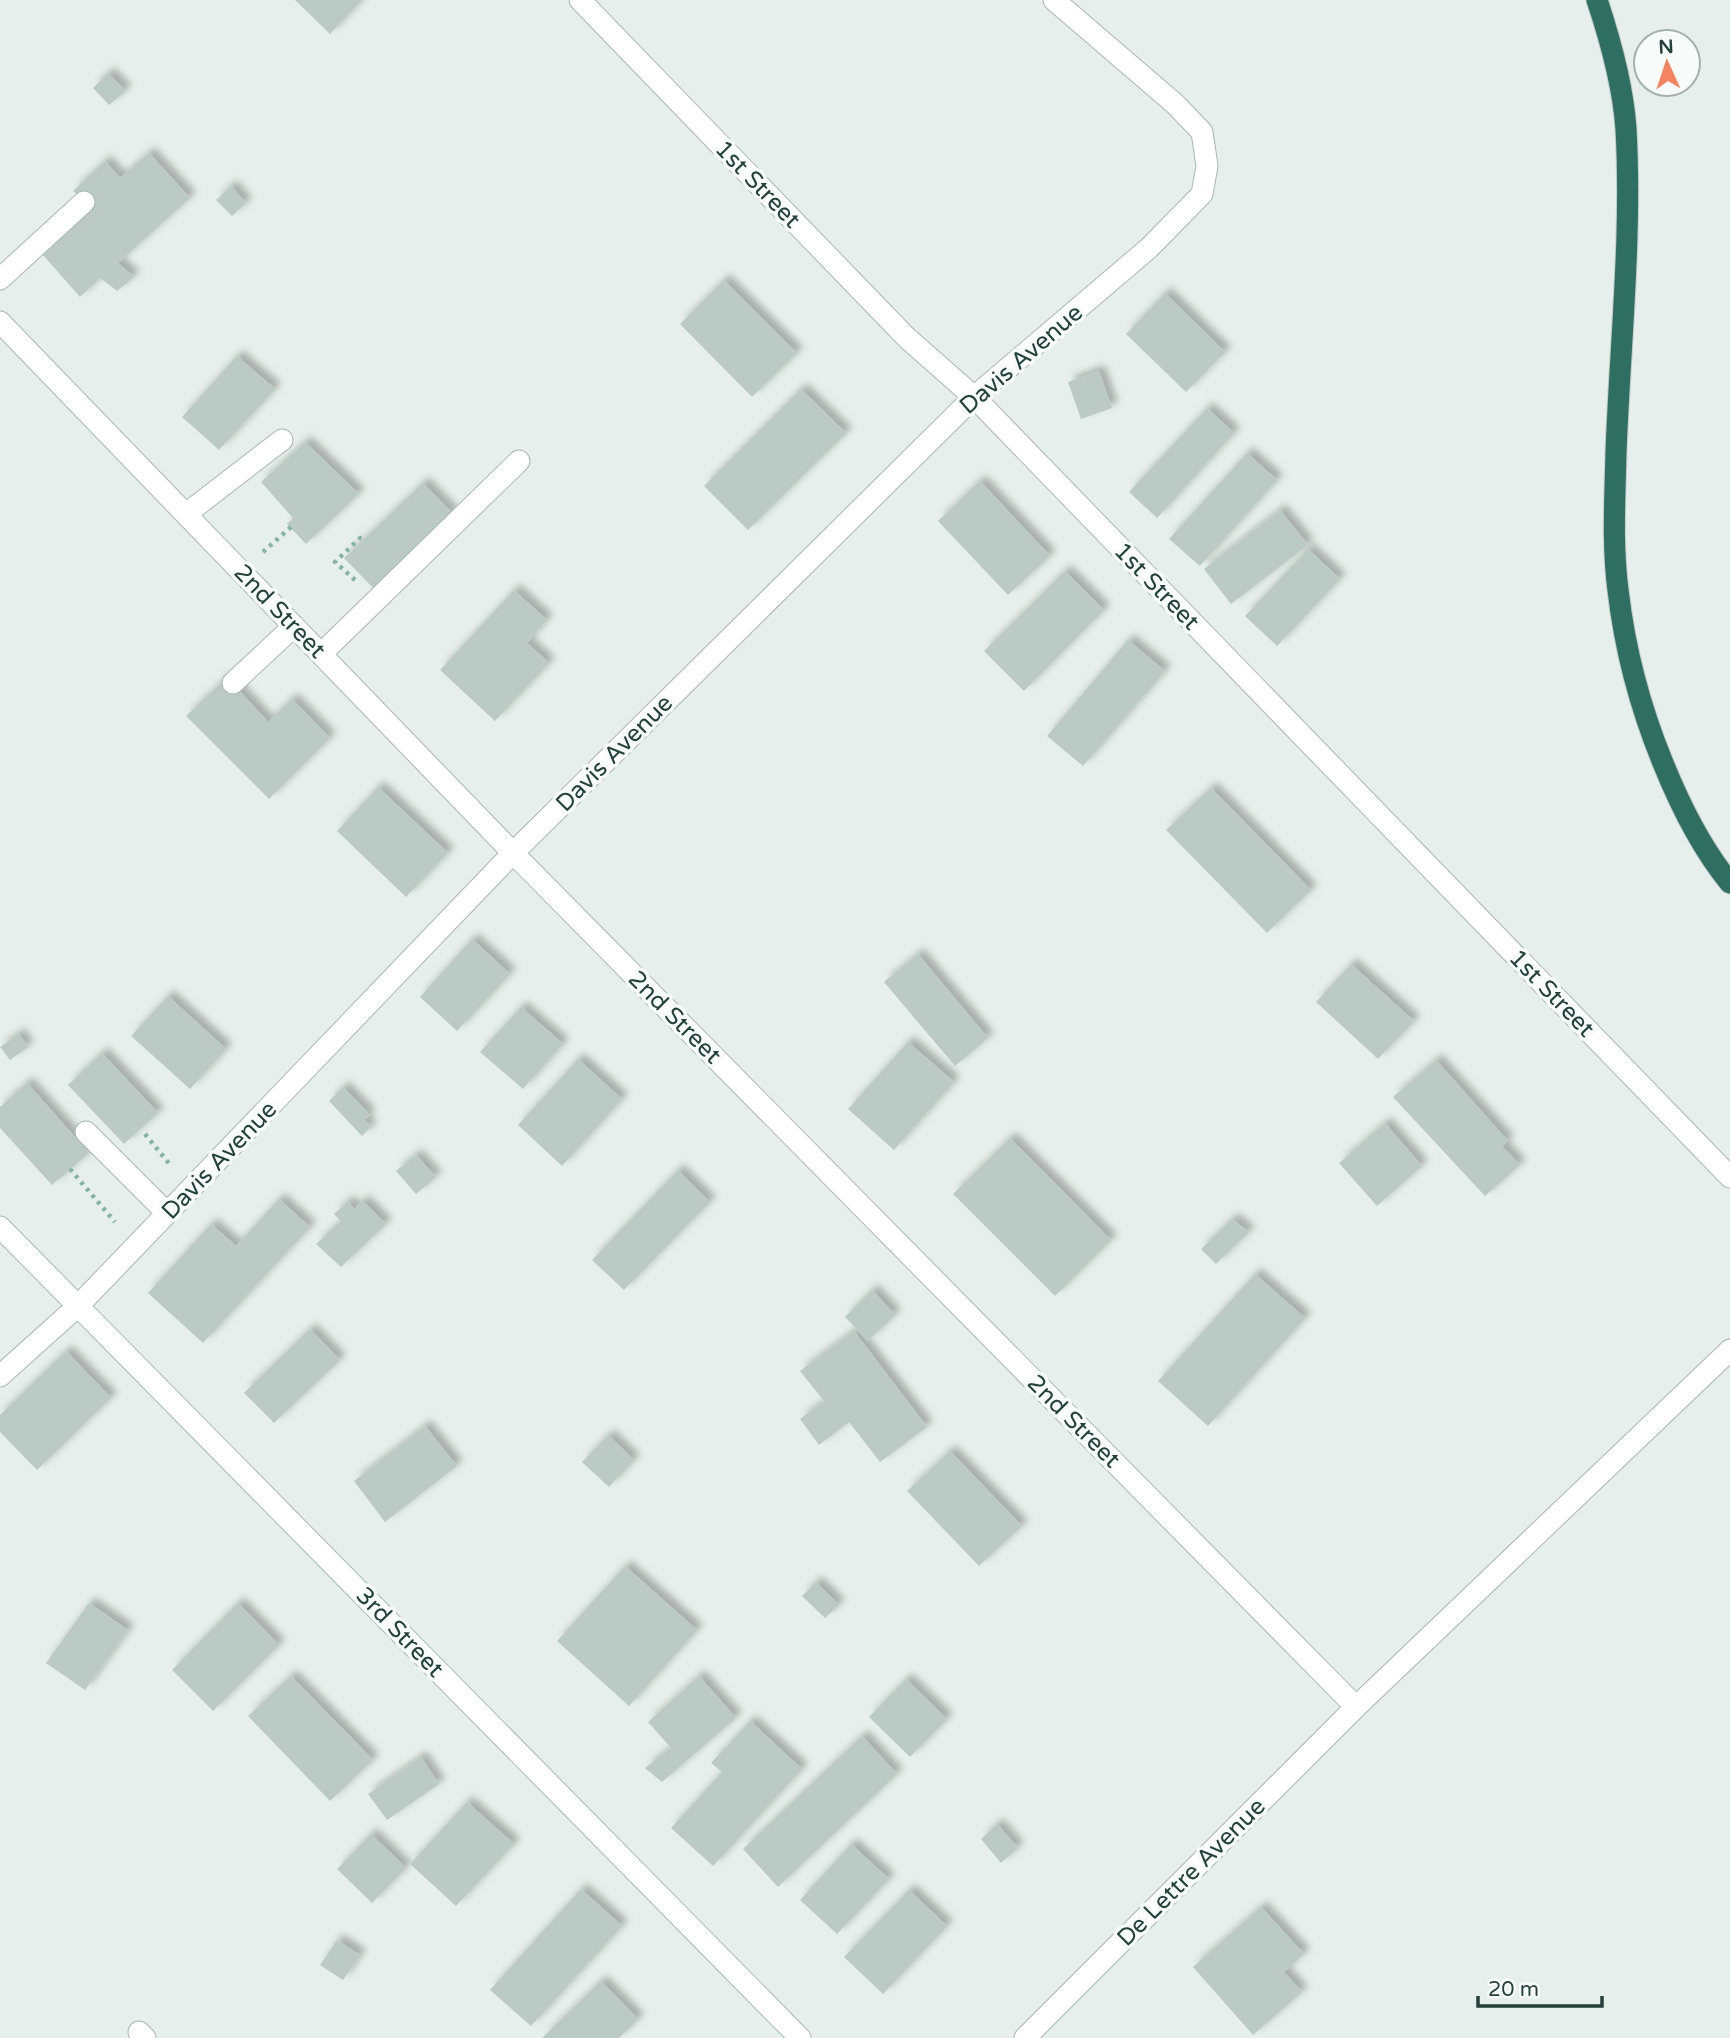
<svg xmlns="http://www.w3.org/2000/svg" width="1730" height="2038" font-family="'Varela Round',sans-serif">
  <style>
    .building { fill: #bbcac4; filter: url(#shadow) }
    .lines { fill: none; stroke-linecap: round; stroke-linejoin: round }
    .lane-casing { stroke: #a8b8b2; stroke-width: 23 }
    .street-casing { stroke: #a8b8b2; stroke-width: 23 }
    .secondary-casing { stroke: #a4bbb3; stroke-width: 23 }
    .highway-casing { stroke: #c2cac8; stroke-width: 23 }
    .path { stroke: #86b3a5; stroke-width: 4.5; stroke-dasharray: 3.5 5; stroke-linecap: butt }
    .lane { stroke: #fff; stroke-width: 21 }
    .street { stroke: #fff; stroke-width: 21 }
    .secondary { stroke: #fff; stroke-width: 21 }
    .highway { stroke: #2f6f62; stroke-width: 21 }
    .labels { text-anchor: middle; stroke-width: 7; stroke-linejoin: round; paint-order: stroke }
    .street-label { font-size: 24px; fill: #24423a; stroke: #f7fbf9 }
  </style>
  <defs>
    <filter id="shadow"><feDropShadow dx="6" dy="-6" stdDeviation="3.5" flood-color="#0004"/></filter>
  </defs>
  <rect width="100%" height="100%" fill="#e6efeb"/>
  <!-- building -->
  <path class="building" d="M295 0H362L330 34Z
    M108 73 126 91 109 105 93 88Z
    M149 153 190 198 118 263 134 277 117 291 100 278 80 297 43 255 91 208 73 191 105 161 120 178Z
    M231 186 246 203 232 216 216 200Z
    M724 280 797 353 752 397 680 324Z
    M1165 293 1225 352 1186 392 1126 334Z
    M237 356 275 389 219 450 182 417Z
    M1099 371 1112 408 1081 419 1068 382Z
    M801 389 846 433 748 530 704 486Z
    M1207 408 1234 433 1157 518 1129 492Z
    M305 442 359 494 306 544 287 524 293 518 261 482Z
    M1247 453 1277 480 1200 566 1169 539Z
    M980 481 1050 556 1008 595 938 521Z
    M423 483 454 515 377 592 344 558Z
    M1280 510 1308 545 1231 604 1204 569Z
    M1308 549 1340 579 1277 646 1245 616Z
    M1065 571 1104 610 1024 691 984 651Z
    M514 590 547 620 527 643 549 663 495 721 440 670Z
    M1128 640 1165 671 1083 766 1047 736Z
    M227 677 268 722 292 699 330 738 269 799 186 716Z
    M378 787 448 853 406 897 337 831Z
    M1211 788 1311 890 1267 933 1166 830Z
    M472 939 510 974 457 1031 420 997Z
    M918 954 988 1038 955 1066 884 982Z
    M1351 964 1414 1021 1378 1059 1316 1002Z
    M168 996 226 1049 190 1089 131 1036Z
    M521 1007 563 1044 523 1089 480 1052Z
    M19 1034 28 1047 10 1060 0 1047Z
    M908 1042 954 1082 894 1150 848 1109Z
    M102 1053 158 1113 124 1144 68 1085Z
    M578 1059 622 1099 562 1166 518 1125Z
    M1436 1060 1508 1141 1502 1146 1520 1165 1485 1196 1393 1097Z
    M27 1083 89 1153 52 1185 0 1128V1107Z
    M343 1087 370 1115 364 1120 371 1127 362 1136 329 1101Z
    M1385 1123 1422 1166 1377 1206 1339 1163Z
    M1010 1138 1111 1240 1055 1296 953 1194Z
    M416 1155 436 1177 416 1194 396 1171Z
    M678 1170 710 1202 624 1290 592 1260Z
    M279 1199 310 1227 203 1343 148 1293 211 1224 236 1246Z
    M348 1201 354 1209 363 1201 386 1224 341 1267 316 1244 341 1221 334 1214Z
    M1232 1219 1249 1232 1216 1264 1201 1249Z
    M1255 1274 1305 1318 1208 1426 1158 1381Z
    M872 1290 895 1315 868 1341 845 1317Z
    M310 1329 340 1360 274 1423 244 1393Z
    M854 1331 927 1427 880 1462 849 1422 819 1445 800 1419 824 1401 800 1371Z
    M66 1351 111 1398 37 1470 0 1432V1415Z
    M425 1426 457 1466 385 1522 354 1481Z
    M608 1435 634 1460 609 1487 582 1462Z
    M950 1451 1022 1526 979 1566 907 1491Z
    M625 1566 697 1630 629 1706 557 1641Z
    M816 1582 839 1605 825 1618 802 1596Z
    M89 1603 128 1630 85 1690 46 1663Z
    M238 1603 279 1645 213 1711 172 1670Z
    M291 1676 373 1760 330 1801 248 1716Z
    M699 1676 736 1718 662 1782 645 1768 671 1748 648 1722Z
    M906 1679 947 1719 910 1757 869 1717Z
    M750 1721 802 1769 713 1866 671 1828 722 1772 711 1763Z
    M862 1736 897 1774 778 1887 743 1849Z
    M421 1757 439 1784 387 1820 368 1794Z
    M467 1802 514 1844 456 1906 410 1864Z
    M997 1824 1018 1848 1001 1863 981 1839Z
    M371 1834 406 1868 372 1903 337 1869Z
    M851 1844 889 1879 837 1934 800 1900Z
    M581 1889 622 1926 531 2026 490 1990Z
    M909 1890 947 1926 883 1994 844 1957Z
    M1261 1907 1304 1954 1284 1972 1302 1992 1253 2035 1193 1967Z
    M337 1940 360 1955 343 1980 320 1965Z
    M601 1981 638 2019 619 2038H542Z"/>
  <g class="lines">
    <defs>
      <path id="lane" d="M0 279 84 202
        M186 514 282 440
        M321 654 519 461
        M233 683 294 626
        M86 1132 167 1213
        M1356 1707 1730 1350
        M139 2032 145 2038"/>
      <path id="street" d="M580 0 907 338 974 397 1730 1177
        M0 322 513 853 1356 1707 1025 2038
        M0 1376 79 1305 513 853 974 397 1149 248 1202 194 1207 166 1202 132 1175 104 1054 0"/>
      <path id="secondary" d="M0 1227 800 2038"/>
      <path id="highway" d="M1597 0C1611 42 1623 85 1626 129 1632 236 1620 345 1616 452 1615 498 1612 544 1618 590 1625 651 1640 707 1663 763 1680 805 1702 849 1730 883"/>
    </defs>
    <!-- lane casing -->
    <use href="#lane" class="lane-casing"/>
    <!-- street casing -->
    <use href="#street" class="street-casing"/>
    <!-- secondary casing -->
    <use href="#secondary" class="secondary-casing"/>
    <!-- highway casing -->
    <use href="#highway" class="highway-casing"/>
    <!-- path -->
    <path class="path" d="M263 552 291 527
      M355 580 335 562 360 538 364 539
      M145 1134 171 1166
      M70 1169 115 1222"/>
    <!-- lane -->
    <use href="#lane" class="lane"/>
    <!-- street -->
    <use href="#street" class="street"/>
    <!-- secondary -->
    <use href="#secondary" class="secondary"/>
    <!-- highway -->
    <use href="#highway" class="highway"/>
  </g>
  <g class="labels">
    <!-- street labels -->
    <g class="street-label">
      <text transform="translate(758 184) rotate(46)" y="8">1st Street</text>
      <text transform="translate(1021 359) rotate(-41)" y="8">Davis Avenue</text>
      <text transform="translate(1157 586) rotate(46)" y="8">1st Street</text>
      <text transform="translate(280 611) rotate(46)" y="8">2nd Street</text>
      <text transform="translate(614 753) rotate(-45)" y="8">Davis Avenue</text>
      <text transform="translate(1552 993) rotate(46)" y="8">1st Street</text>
      <text transform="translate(675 1017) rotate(45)" y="8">2nd Street</text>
      <text transform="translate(219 1160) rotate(-46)" y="8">Davis Avenue</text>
      <text transform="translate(1074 1421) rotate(45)" y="8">2nd Street</text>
      <text transform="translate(400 1632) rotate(46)" y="8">3rd Street</text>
      <text transform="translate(1191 1872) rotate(-45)" y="8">De Lettre Avenue</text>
    </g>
  </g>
  <!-- north arrow -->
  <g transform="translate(1667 63) rotate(357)"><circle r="33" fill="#f7fbf9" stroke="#a3b1ad" stroke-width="2"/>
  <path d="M0-5L12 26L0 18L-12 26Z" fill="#f4845f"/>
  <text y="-10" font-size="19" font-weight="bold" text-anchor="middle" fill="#24423a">N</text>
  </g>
  <!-- scale -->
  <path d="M1478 1996v10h124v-10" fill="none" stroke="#24423a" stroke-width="3.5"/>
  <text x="1488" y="1996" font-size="21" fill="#24423a" stroke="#f7fbf9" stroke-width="5" paint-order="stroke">20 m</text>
</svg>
